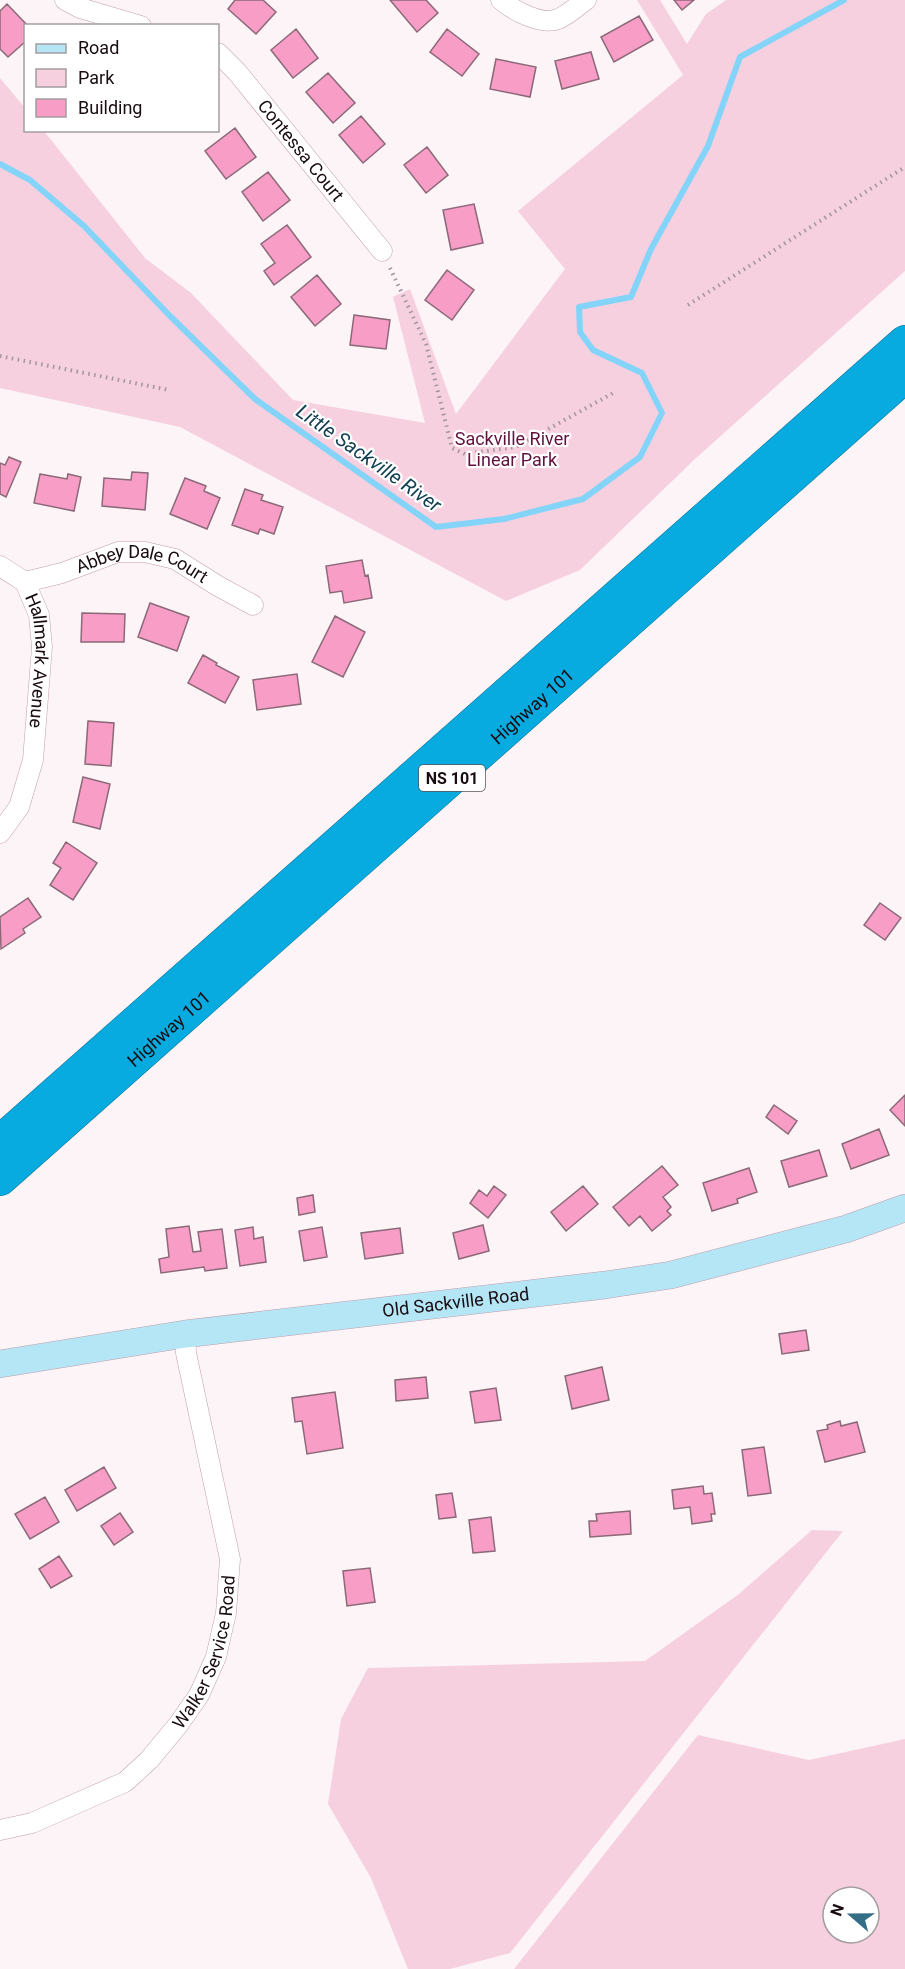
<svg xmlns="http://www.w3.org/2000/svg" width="905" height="1969" font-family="Roboto,sans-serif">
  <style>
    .green { fill: #f7d0e0; fill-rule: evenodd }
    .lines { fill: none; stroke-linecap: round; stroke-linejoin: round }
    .stream { stroke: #83d4f8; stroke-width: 6 }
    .building { fill: #f79dc6; stroke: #8b6978; stroke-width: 1.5 }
    .street-casing { stroke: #c29dad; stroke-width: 21 }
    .secondary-casing { stroke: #c29dad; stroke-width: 28 }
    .highway-casing { stroke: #0d7397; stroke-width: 34 }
    .path { stroke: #a0969a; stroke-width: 4; stroke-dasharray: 1.5 4.5; stroke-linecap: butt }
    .street { stroke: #fff; stroke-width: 20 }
    .secondary { stroke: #b5e6f5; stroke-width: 27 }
    .highway { stroke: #07abdf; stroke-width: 33 }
    .labels { text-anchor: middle; stroke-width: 4.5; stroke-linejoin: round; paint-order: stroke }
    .shield { fill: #fff; stroke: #5d5458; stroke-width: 1.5 }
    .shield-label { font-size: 16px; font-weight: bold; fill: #180b11 }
    .street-label { font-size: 18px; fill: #180b11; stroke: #fff }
    .park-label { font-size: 18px; fill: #5f123e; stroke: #fff }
    .water-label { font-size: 20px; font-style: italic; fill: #114053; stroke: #fff }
  </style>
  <rect width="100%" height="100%" fill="#fcf4f7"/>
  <!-- green -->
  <path class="green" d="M637 0H660L687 44 706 14 726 0H905V271L696 458 580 570 506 601 180 427 0 388V78L25 108 26 130 44 131 145 258 191 293 293 400 425 423 393 297 410 289 456 414 565 269 518 211 683 75Z
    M812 1530 843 1531 510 1953 450 1969H408L371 1878 328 1804 341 1719 368 1668 645 1661 739 1594Z
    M698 1735 809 1760 905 1739V1969H514ZM833 1897H869V1933H833Z"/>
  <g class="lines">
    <!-- stream -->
    <path class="stream" d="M0 164 30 180 84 226 169 315 255 399 436 527 504 519 583 499 640 457 662 413 642 373 593 350 580 332 579 307 631 297 651 249 708 146 740 57 844 0"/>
  </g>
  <!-- building -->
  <path class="building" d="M235 0H263L276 12 256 34 228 9Z
    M390 0H426L438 13 417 32Z
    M674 0H694L682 10Z
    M7 4 28 26H26V41L8 57 0 49V11Z
    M639 16 653 40 614 62 601 37Z
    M296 29 318 58 293 78 271 50Z
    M447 29 479 54 462 76 430 52Z
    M591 52 599 79 562 89 555 61Z
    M496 59 536 67 530 97 490 89Z
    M328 73 355 103 333 123 306 92Z
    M361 116 385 144 363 163 339 135Z
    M235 128 256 157 226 179 205 151Z
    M427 147 448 175 426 193 404 165Z
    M268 172 290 200 263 221 242 192Z
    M474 204 483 243 451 250 443 210Z
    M287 225 311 257 274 285 264 271 275 263 261 244Z
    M447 270 474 290 452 320 425 300Z
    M317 275 341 304 315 326 291 297Z
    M354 315 390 320 386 349 350 345Z
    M9 457 21 462 6 497 0 494V463L5 465Z
    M132 472 148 473 145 510 102 506 104 478 131 480Z
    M40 474 67 479 68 474 81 477 74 511 34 503Z
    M185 478 206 486 204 491 220 498 207 529 170 514Z
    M245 489 263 495 261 500 283 507 274 534 260 529 258 534 232 525Z
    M362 560 365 576 368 575 372 598 344 603 342 591 330 593 326 566Z
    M150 603 189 617 177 651 138 637Z
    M82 613 125 614 124 642H81Z
    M335 616 365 632 343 677 312 662Z
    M203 655 217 663 216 665 239 677 225 703 188 683Z
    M297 674 301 704 257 710 253 680Z
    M88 721 114 723 111 766 85 764Z
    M83 777 110 784 100 829 73 822Z
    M66 842 97 863 73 900 50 885 61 868 53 863Z
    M28 898 41 917 23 929 25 933 1 949 0 917Z
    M880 903 901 918 885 940 864 925Z
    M905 1095V1126L890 1110Z
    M774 1105 797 1121 788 1134 766 1117Z
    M879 1129 889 1155 851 1169 842 1144Z
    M819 1150 827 1176 789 1187 781 1161Z
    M662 1166 678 1185 663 1197 671 1207 667 1211 671 1215 652 1231 640 1216 629 1226 613 1207Z
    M749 1168 757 1192 737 1199 738 1203 712 1211 703 1183Z
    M494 1186 506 1195 488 1218 470 1203 479 1190 487 1196Z
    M583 1186 598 1204 566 1231 551 1212Z
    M313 1195 315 1212 299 1215 297 1198Z
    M483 1225 489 1251 459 1259 453 1233Z
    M189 1226 193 1252 201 1251 198 1232 222 1229 227 1268 205 1271 204 1267 161 1273 159 1259 169 1257 166 1229Z
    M253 1227 254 1239 263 1237 266 1262 240 1266 235 1230Z
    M322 1227 327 1257 304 1261 299 1231Z
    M400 1228 403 1253 365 1259 361 1233Z
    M806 1330 809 1350 782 1354 779 1334Z
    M602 1367 609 1400 572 1409 565 1376Z
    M426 1377 428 1398 396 1401 395 1380Z
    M496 1388 501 1420 475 1423 470 1392Z
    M335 1392 343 1448 307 1454 302 1421 295 1422 292 1398Z
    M840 1421 841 1426 857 1422 865 1452 825 1462 817 1431 828 1429 827 1425Z
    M764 1447 771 1493 748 1496 742 1450Z
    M104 1467 116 1488 77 1511 65 1490Z
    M703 1486 704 1494 712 1493 715 1514H711L712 1521 692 1524 690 1507 674 1509 672 1490Z
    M452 1493 456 1517 439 1519 436 1495Z
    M45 1497 59 1522 30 1539 15 1514Z
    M630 1511 631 1534 590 1537 589 1521H597L596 1514Z
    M120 1513 133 1532 114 1545 101 1526Z
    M491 1517 495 1551 473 1553 469 1520Z
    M59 1556 72 1576 51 1588 39 1569Z
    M370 1568 375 1602 347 1606 343 1571Z"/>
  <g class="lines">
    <defs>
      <g id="street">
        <path d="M65 0 80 8 141 26"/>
        <path d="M501 0C513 10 541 26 558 19 568 15 577 6 586 0"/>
        <path id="s1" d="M218 53 237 72 382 251"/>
        <path id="s2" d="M0 566 25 582 39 615 42 647 33 760 19 807 0 833"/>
        <path id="s3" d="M25 582 62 573 118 552H145L175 559 218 586 253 605"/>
        <path id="s4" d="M0 1830 32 1823 125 1782 149 1760 178 1725 199 1695 216 1657 226 1613 230 1559 186 1353 185 1334"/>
      </g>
      <g id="secondary">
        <path id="s5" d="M0 1364 185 1334 605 1285 671 1275 846 1229 905 1208"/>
      </g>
      <g id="highway">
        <path d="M0 1142 905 342"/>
        <path id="s6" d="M0 1179 905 376"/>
      </g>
    </defs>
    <!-- street casing -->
    <use href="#street" class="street-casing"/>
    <!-- secondary casing -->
    <use href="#secondary" class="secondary-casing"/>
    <!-- highway casing -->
    <use href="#highway" class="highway-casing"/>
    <!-- path -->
    <path class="path" d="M390 268 426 344 452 448 465 454 516 447 615 392
      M688 305 905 167
      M0 356 169 390"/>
    <!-- street -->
    <use href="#street" class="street"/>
    <!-- secondary -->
    <use href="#secondary" class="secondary"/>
    <!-- highway -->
    <use href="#highway" class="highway"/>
  </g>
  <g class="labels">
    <!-- shield labels -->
    <rect class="shield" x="419" y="765" width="66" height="26" rx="4.5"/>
    <g class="shield-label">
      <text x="452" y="784">NS 101</text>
    </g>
    <!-- street labels -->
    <g class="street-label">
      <text dy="6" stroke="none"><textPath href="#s1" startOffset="128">Contessa Court</textPath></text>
      <text dy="6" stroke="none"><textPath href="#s3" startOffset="123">Abbey Dale Court</textPath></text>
      <text dy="6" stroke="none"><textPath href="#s2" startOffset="111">Hallmark Avenue</textPath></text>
      <text dy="6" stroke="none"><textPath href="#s6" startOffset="712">Highway 101</textPath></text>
      <text dy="6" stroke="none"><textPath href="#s6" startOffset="226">Highway 101</textPath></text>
      <text dy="6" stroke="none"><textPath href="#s5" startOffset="460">Old Sackville Road</textPath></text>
      <text dy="6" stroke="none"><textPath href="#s4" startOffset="292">Walker Service Road</textPath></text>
    </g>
    <!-- park labels -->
    <g class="park-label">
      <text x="512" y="445">Sackville River<tspan x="512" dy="21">Linear Park</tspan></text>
    </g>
    <!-- water labels -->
    <g class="water-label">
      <text transform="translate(369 458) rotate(35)" y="7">Little Sackville River</text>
    </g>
  </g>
  <!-- legend -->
  <rect x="24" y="24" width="195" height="108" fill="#ffffff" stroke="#a39da0" stroke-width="1.5"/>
  <rect x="36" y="44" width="30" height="9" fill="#b5e6f5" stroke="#a39da0" stroke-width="1.5"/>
  <text x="78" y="54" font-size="18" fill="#180b11">Road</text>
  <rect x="36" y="69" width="30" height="18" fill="#f7d0e0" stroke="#a39da0" stroke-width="1.5"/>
  <text x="78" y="84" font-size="18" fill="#180b11">Park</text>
  <rect x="36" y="99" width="30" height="18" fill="#f79dc6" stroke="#a39da0" stroke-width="1.5"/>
  <text x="78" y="114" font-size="18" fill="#180b11">Building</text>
  <!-- north arrow -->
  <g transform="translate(851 1915) rotate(290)"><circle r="28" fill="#ffffff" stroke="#a39da0" stroke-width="1.5"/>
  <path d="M0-4.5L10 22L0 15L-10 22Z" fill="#336d86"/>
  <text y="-9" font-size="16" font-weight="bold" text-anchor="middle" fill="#180b11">N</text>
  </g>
</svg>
